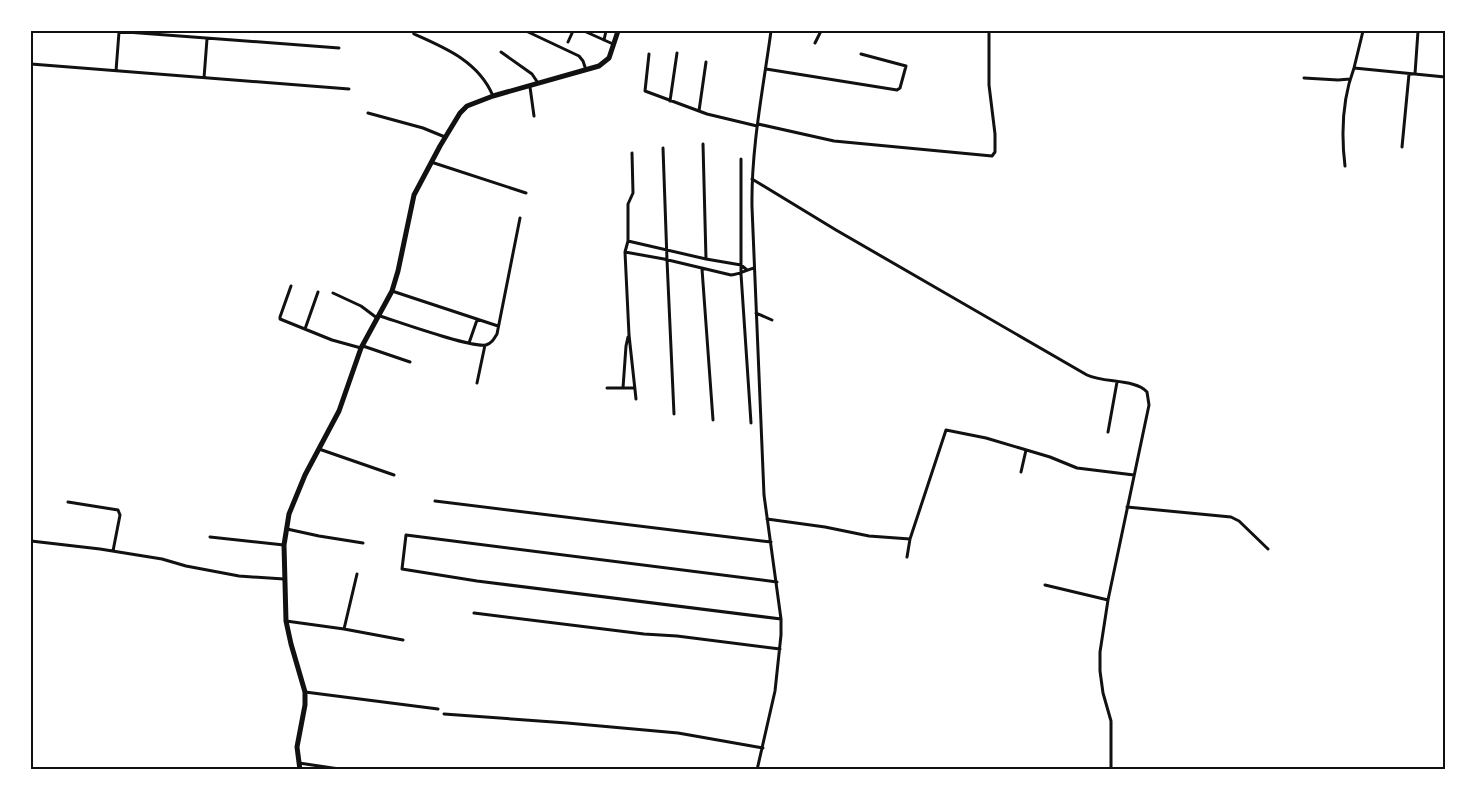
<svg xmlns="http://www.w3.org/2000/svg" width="1476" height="801" font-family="'Varela Round',sans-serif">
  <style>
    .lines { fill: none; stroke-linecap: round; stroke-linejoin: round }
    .minor { stroke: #111; stroke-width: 3 }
    .secondary { stroke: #111; stroke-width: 5 }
    .neatline { fill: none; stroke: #111; stroke-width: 2 }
  </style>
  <rect width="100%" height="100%" fill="#fff"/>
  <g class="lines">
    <!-- minor -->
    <path class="minor" d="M113 31 339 48
      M413 31 414 34C446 48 479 62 493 96
      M526 31 579 56 583 61 586 70
      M584 31 613 44
      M1363 31 1354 68 1445 77
      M604 40 606 31
      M568 42 573 31
      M815 43 821 31
      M501 52 532 74 538 83
      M649 54 645 91 707 114 757 126
      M31 64 349 89
      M766 69 897 90 900 88 906 66 861 54
      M116 71 119 32
      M1415 74 1418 31
      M204 78 207 39
      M1304 78 1338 80 1350 79
      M530 87 534 116
      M670 101 677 53
      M699 111 706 62
      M368 113 423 128 445 137
      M758 124 834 141 992 156 995 152V134L989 85V31
      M703 144 706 259
      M1402 147 1409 74
      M663 148 667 260 674 414
      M632 153 633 193 628 204V241L625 252 629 335 636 399
      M741 159V274L751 423
      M431 162 526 193
      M1345 166C1341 133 1342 100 1354 68
      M752 179 836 230 1087 375C1104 383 1136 379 1147 392L1149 405 1108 600 1100 652V671L1103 693 1111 721V770
      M628 241 706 259 741 265 747 270
      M625 252 664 259 731 275C741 274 746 270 754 268
      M702 269 713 420
      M291 286 280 317V319L332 340 361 348
      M392 291 498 326
      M333 293 361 306 377 318
      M756 313 772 320
      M380 316C399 322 471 348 486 345 492 343 494 339 497 334L520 218
      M305 329 318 292
      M469 343 477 320
      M363 346 410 362
      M477 383 485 345
      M607 388H635
      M623 388 626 346 628 337
      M1108 432 1117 382
      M319 449 394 475
      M1021 472 1026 450
      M435 501 771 542
      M68 502 118 510 120 515 113 551
      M1127 507 1231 517 1239 521 1268 549
      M767 519 825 527 869 536 910 539
      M287 529 319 536 363 543
      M210 537 284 545
      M31 541 100 549 162 559 186 566 239 576 284 579
      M907 557 910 539 946 430 986 438 1050 457 1077 468 1134 475
      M777 582 406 535 402 569 477 581 781 619
      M1045 585 1108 600
      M474 613 644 634 677 636 780 649
      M286 621 344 629 403 640
      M344 629 357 574
      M305 692 438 709
      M444 714 567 723 678 733 763 748
      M299 763 346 770
      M757 770 775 691 781 635V619L764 495 752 207C751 148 763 90 771 31"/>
    <!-- secondary -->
    <path class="secondary" d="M300 770 297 747 305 705V692L291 644 286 621 284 545 289 514 305 475 339 411 361 348 392 291 398 271 414 195 440 146 460 113 467 106 493 96 599 66 609 58 618 31"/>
  </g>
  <!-- border -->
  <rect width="1476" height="801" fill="none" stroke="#ffffff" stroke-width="65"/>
  <rect x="32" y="32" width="1412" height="736" class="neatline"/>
</svg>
